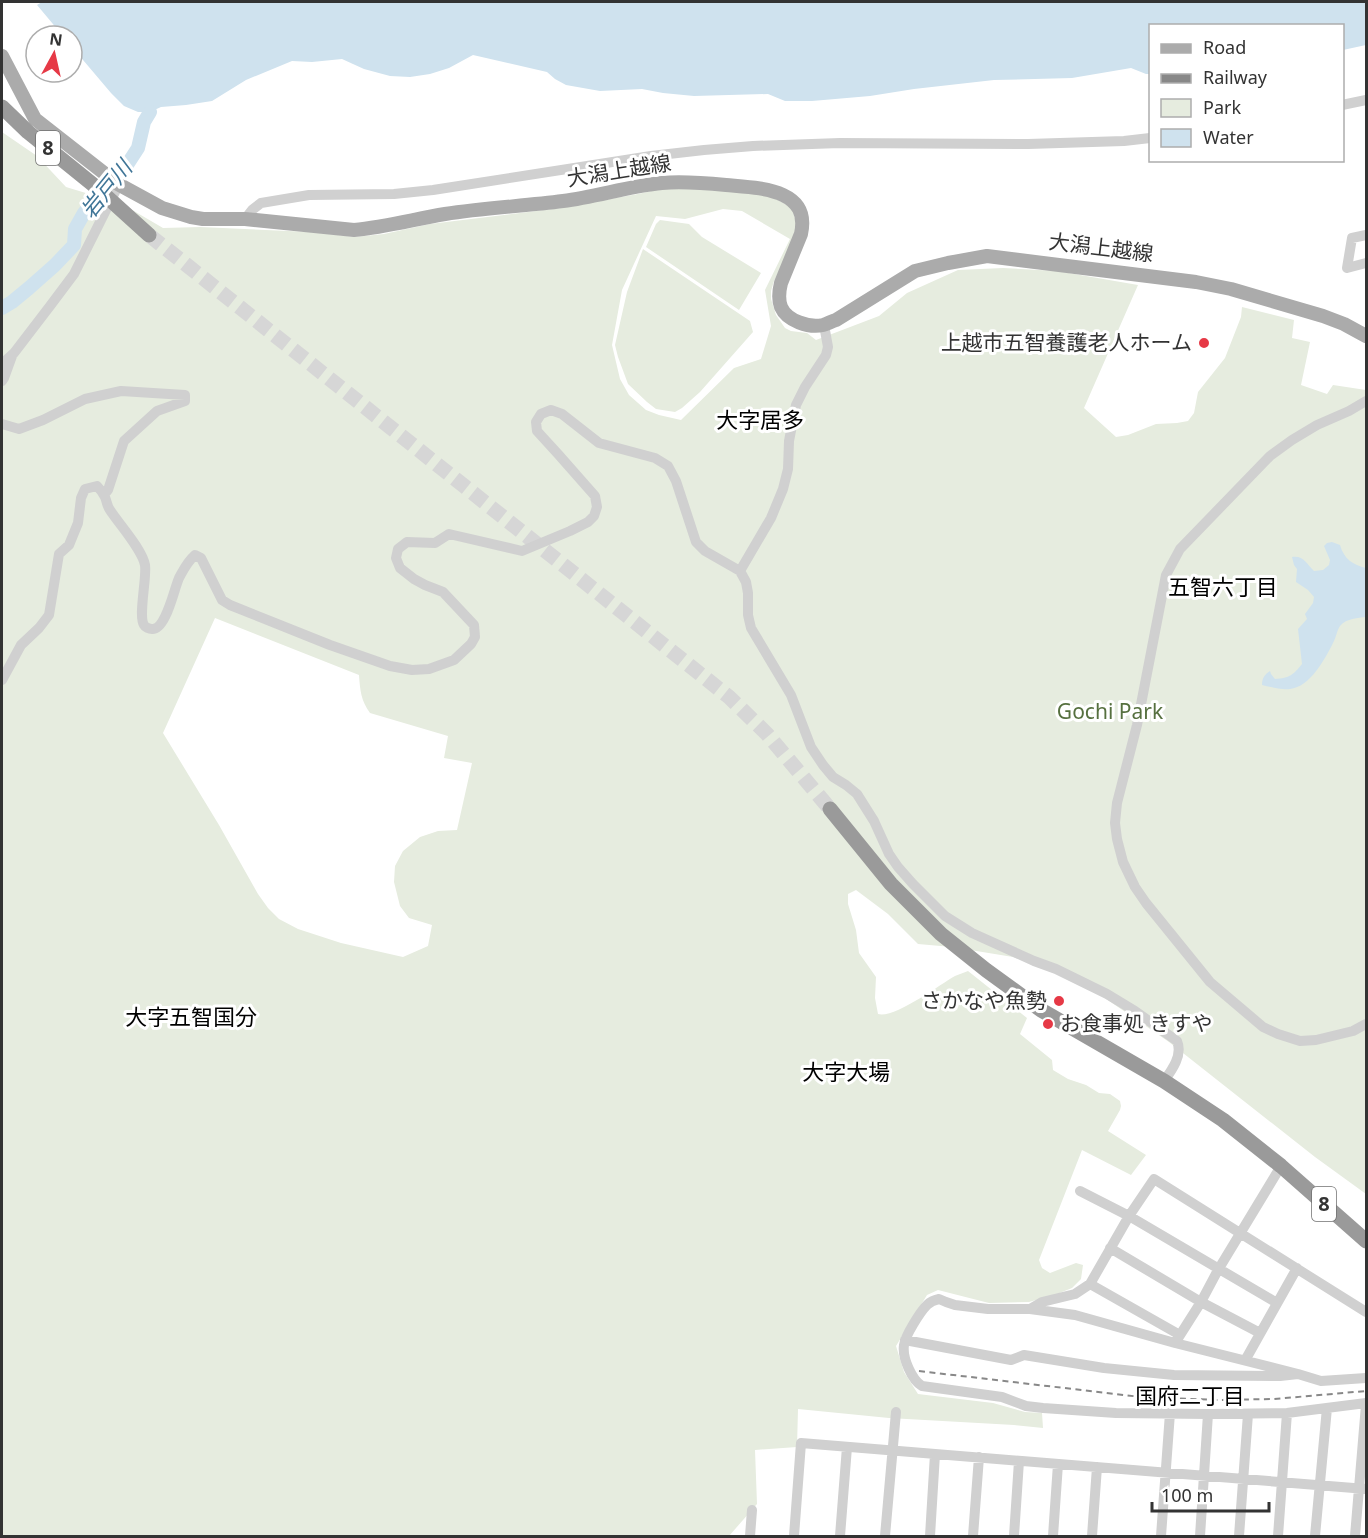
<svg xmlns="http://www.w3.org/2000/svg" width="1368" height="1538" font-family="'Noto Sans','Noto Sans JP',sans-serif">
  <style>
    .green { fill: #e6ecdf; fill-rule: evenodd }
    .water { fill: #cfe2ee }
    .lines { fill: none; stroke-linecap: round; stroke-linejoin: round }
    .river { stroke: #cfe2ee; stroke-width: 14 }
    .highway-tunnel { stroke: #d6d6d6; stroke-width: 15; stroke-dasharray: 15 8; stroke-linecap: butt }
    .minor { stroke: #d0d0d0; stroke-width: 10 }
    .major { stroke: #ababab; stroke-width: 14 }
    .highway { stroke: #9a9a9a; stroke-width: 15 }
    .rail { stroke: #888; stroke-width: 2; stroke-dasharray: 6 4.5; stroke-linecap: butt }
    .poi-dot { fill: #e63946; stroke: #fff; stroke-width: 2 }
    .labels { text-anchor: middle; stroke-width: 6; stroke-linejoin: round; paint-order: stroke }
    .shield { fill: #fff; stroke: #707070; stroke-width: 1.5 }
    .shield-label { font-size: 20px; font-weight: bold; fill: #333 }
    .street-label { font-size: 21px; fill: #333; stroke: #fff }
    .poi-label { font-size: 21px; fill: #333; stroke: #fff; text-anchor: end }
    .park-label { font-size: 21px; fill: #56703f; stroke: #fff }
    .water-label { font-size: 22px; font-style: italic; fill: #3f7597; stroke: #fff }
    .neighbourhood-label { font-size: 22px; fill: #000; stroke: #fff }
  </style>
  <rect width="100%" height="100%" fill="#fff"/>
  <!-- green -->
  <path class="green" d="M2 132 37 156 66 187 122 204 163 228 200 227 311 232 355 237 384 234 430 224 560 208 638 194 656 190 678 188 713 189 769 195 792 208 797 226 788 253 774 281 771 291V299L776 315 785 328 791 331 807 333 816 340 879 316 907 293 958 270 1003 268 1057 271 1138 285 1084 408 1116 437 1128 435 1156 424 1177 423 1188 421 1194 413 1198 392 1225 358 1241 317 1242 307 1294 320 1292 338 1310 342 1301 385 1327 394 1333 385 1366 390V1194L1315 1157 1169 1042 1099 994 1063 975 1013 957 952 947 918 944 888 914 856 890 848 894V904L856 930 859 953 876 977 875 998 878 1014C894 1019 939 985 955 976 959 974 964 973 968 971L1027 1018 1020 1034 1052 1060 1053 1070 1068 1079 1086 1085 1099 1093 1110 1094 1120 1101 1121 1106 1120 1110 1108 1131 1146 1155 1131 1175 1082 1150 1039 1260 1042 1268 1050 1273 1076 1263 1083 1265 1081 1279 1072 1288 1057 1294 1029 1302 989 1303 938 1290 927 1295 896 1346 904 1372 918 1394 993 1403 1025 1412 1042 1413 1043 1428 1014 1425 889 1418 798 1409 797 1447 755 1450 757 1504 729 1536H2ZM723 209 742 211 790 239 765 290 771 326 761 359 734 368 681 420 659 415 646 410 629 395 620 379 612 345 622 290 656 216 685 219ZM215 618 359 675C360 690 361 701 370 713L448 736 444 758 472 763 457 830 438 831 420 837 403 851 395 866 394 882 400 906 409 918 432 925 428 946 403 957 341 943 298 929 279 919 268 908 258 894 219 825 163 733Z
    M660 220 689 224 702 237 761 273 739 310 646 247 656 224Z
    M643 249 750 321 753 332 700 392 682 408 675 412 656 409 647 402 628 384 618 357 615 345 627 292Z"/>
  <!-- water -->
  <path class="water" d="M42 2H1366V45L1343 50 1342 26H1150V74H1146L1131 68 1072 78 994 80 914 89 870 96 812 101H785L768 94 694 96 663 93 642 89 600 91 566 85 555 79 547 72 473 55 449 68 430 74 410 77 390 76 364 69 342 59 312 62 292 61 246 80 212 101 186 105 161 107 150 112H138L124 106 111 93 72 47V36H63L37 5Z
    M1332 542 1340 545C1344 559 1353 565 1366 568V617C1358 618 1347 618 1340 626 1337 630 1336 638 1333 643 1325 659 1310 687 1290 689 1281 690 1271 687 1262 685 1262 678 1265 674 1270 671L1271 674 1275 679C1290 678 1293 675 1302 664L1298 629 1307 619 1305 614 1313 603 1314 597 1308 590 1296 582 1297 569 1294 565 1292 557C1303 555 1307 564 1314 571L1323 570 1329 565 1330 560 1324 546 1327 543Z"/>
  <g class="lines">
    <!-- river -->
    <path class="river" d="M2 308 12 302 29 288 55 265 74 245 75 229 84 213 95 199 125 168 138 148 144 122 150 112"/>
    <!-- highway-tunnel -->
    <path class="highway-tunnel" d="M149 235 729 697 767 734 830 809"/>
    <!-- minor -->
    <path class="minor" d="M1342 105 1366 100
      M245 219 252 210 261 203 309 195 394 194 433 190 651 156 704 150 753 146 840 143 1028 144 1124 141 1150 138
      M1366 235 1352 238 1347 268 1366 263
      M2 364 14 353 50 306 74 274 119 184
      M2 381 4 378 12 356
      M1366 401 1349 411 1317 425 1292 440 1270 456 1180 549 1166 575 1137 725 1117 803 1115 823 1117 839 1123 862 1135 887 1146 903 1210 982 1263 1027 1278 1034 1300 1041 1316 1040 1353 1031 1366 1024
      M2 424 19 429 43 420 85 399 121 391 185 395V401L157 411 124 441 108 490 104 495
      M740 571 771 518 783 489 788 469 789 441 796 405 805 387 826 355 828 347 824 325
      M2 680 21 645 39 628 49 615 59 554 69 545 78 523 81 498 85 489 97 486C100 489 103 493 105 497 107 502 107 506 110 510 119 524 142 549 145 565 147 578 138 616 144 625 145 627 149 629 152 629 166 630 174 589 179 578 184 569 187 562 195 555L201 558 222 600 230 605 330 645 390 666 412 670 429 669 454 660 471 644 475 637 474 625 443 592 425 585 414 579 400 568 396 558 398 549 407 542 435 543 449 534 522 551 570 531 588 522 594 516 597 507 595 496 558 454 537 431 536 422 541 414 551 410 562 414 599 443 655 458 668 466 676 481 696 542 705 551 740 571 746 582 748 593V615L751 628 791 695 811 747 823 765 833 777 846 785 857 794 874 821 889 854 898 867 913 884 945 916 972 933 1034 961 1056 969 1107 994 1135 1011 1177 1041C1183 1055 1172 1070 1164 1081
      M1080 1191 1129 1216 1277 1303
      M1110 1248 1201 1302 1260 1333
      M1090 1284 1180 1335
      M1030 1309 1042 1302 1075 1294 1090 1284 1129 1216 1154 1179 1366 1312
      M905 1340 1011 1360 1024 1355 1104 1368 1174 1375 1280 1376 1298 1374 1175 1343 1075 1315 1030 1309H988L955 1305 946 1302 939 1299C934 1300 931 1301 927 1305 920 1312 905 1336 904 1345 902 1358 912 1380 922 1386L1002 1397 1026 1406 1043 1408 1116 1413 1208 1414 1287 1413 1366 1403
      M1175 1343 1201 1302 1218 1270 1281 1166
      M1247 1357 1297 1268
      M1298 1374 1321 1381 1366 1378
      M750 1536 752 1510
      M794 1536 801 1443 1366 1489
      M840 1536 847 1447
      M885 1536 896 1412
      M930 1536 935 1454
      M973 1536 979 1457
      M1014 1536 1019 1461
      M1053 1536 1058 1464
      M1092 1536 1097 1467
      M1161 1536 1170 1413
      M1200 1536 1208 1414
      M1239 1536 1248 1414
      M1278 1536 1287 1413
      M1315 1536 1327 1408
      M1355 1536 1366 1405"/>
    <!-- major -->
    <path class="major" d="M2 56 35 119 118 184 162 208 191 217 203 219H245L354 230C385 227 415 219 445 214 484 208 524 206 563 201 596 197 629 186 662 183 684 181 705 183 726 185 758 188 811 188 801 234L781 283C779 291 778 299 781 307 787 321 809 328 823 325 827 324 832 321 836 320L915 271 948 263 987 256 1196 282 1231 289 1323 316 1344 324 1366 336"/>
    <!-- highway -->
    <path class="highway" d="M2 107 28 132 96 187 149 235
      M830 809 891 884 941 934 986 970 1041 1010 1164 1081 1223 1120 1281 1166 1366 1241"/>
    <!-- rail -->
    <path class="rail" d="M919 1371 1141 1397 1218 1400 1274 1399 1366 1391"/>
  </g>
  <!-- markers -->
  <g class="poi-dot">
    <circle cx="1204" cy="343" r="6"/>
    <circle cx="1059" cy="1001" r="6"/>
    <circle cx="1048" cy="1024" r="6"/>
  </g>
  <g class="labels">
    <!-- shield labels -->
    <g class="shield">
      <rect x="36" y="131" width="24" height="34" rx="4.5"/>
      <rect x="1312" y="1187" width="24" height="34" rx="4.5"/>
    </g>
    <g class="shield-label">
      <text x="48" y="155">8</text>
      <text x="1324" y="1211">8</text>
    </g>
    <!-- street labels -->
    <g class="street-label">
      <text transform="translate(619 171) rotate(-9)" y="7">大潟上越線</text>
      <text transform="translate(1101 248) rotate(7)" y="7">大潟上越線</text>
    </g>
    <!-- poi labels -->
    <g class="poi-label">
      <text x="1192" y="350">上越市五智養護老人ホーム</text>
      <text x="1047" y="1008">さかなや魚勢</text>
      <text x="1060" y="1031" text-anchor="start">お食事処 きすや</text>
    </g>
    <!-- park labels -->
    <g class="park-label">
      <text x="1110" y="719">Gochi Park</text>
    </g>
    <!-- water labels -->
    <g class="water-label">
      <text transform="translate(106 189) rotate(-51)" y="8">岩戸川</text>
    </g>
    <!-- neighbourhood labels -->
    <g class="neighbourhood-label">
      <text x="760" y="428">大字居多</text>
      <text x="1223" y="595">五智六丁目</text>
      <text x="191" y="1025">大字五智国分</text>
      <text x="846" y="1080">大字大場</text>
      <text x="1190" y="1404">国府二丁目</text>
    </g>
  </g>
  <!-- border -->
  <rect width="1368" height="1538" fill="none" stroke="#333333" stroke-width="6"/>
  <!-- legend -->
  <rect x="1149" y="24" width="195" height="138" fill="#ffffff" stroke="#adadad" stroke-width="1.5"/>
  <rect x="1161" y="44" width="30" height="9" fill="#ababab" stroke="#adadad" stroke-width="1.5"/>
  <text x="1203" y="54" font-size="18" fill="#333333">Road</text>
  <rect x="1161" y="74" width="30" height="9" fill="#888888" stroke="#adadad" stroke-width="1.5"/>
  <text x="1203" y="84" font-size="18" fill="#333333">Railway</text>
  <rect x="1161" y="99" width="30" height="18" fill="#e6ecdf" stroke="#adadad" stroke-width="1.5"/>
  <text x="1203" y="114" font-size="18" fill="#333333">Park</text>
  <rect x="1161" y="129" width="30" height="18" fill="#cfe2ee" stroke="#adadad" stroke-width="1.5"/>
  <text x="1203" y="144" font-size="18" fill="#333333">Water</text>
  <!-- north arrow -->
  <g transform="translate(54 54) rotate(8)"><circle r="28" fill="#ffffff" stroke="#adadad" stroke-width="1.5"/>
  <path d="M0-4.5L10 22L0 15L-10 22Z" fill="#e63946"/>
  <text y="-9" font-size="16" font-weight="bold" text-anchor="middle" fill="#333333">N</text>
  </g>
  <!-- scale -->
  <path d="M1152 1502v9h117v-9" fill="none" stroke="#333333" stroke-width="3"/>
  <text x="1161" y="1502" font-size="18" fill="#333333" stroke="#ffffff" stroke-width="4.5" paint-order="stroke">100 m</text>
</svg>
